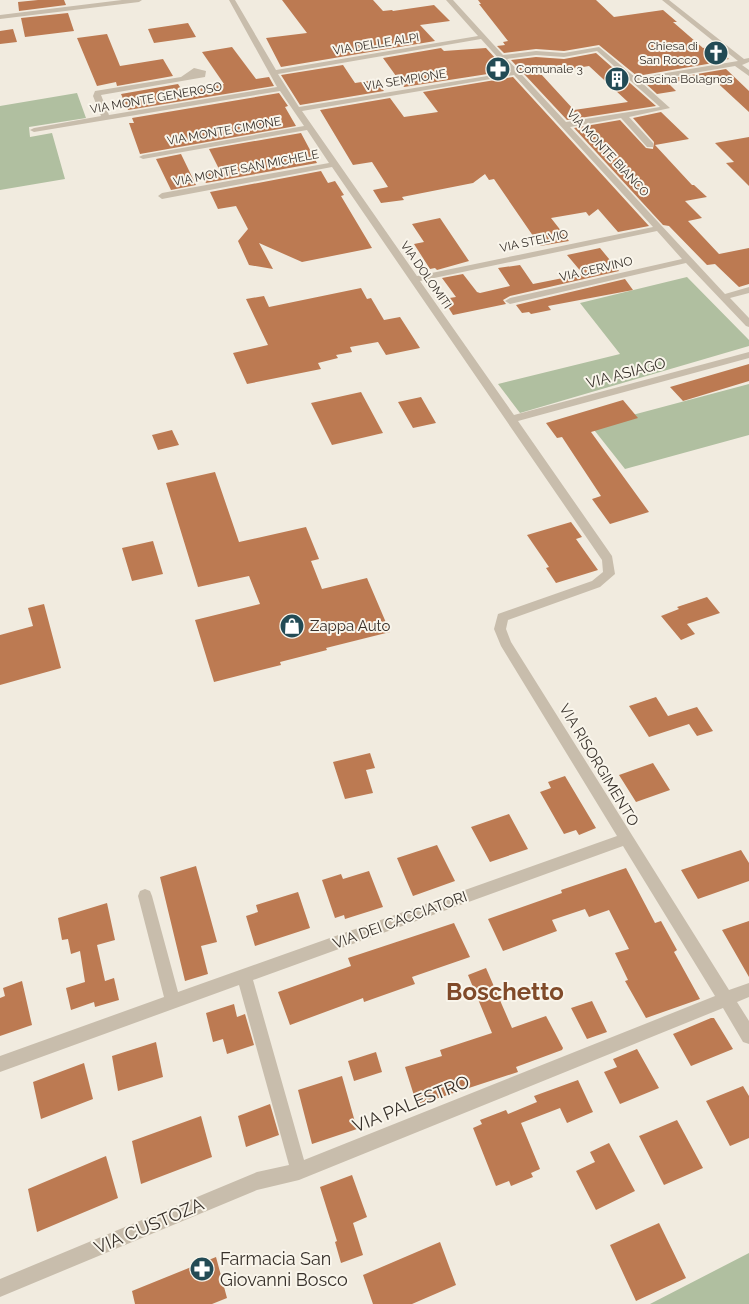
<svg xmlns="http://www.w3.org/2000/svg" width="749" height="1304" font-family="Raleway,sans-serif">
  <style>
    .green { fill: #b0bfa0 }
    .building { fill: #bc7a52; fill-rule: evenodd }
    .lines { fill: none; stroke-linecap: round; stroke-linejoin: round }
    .street { fill: #c8bdac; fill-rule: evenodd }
    .labels { text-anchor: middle; stroke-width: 4; stroke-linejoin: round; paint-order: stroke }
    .far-street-label { font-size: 12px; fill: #37302a; stroke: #f9f5eb }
    .far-poi-label { font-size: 12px; fill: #37302a; stroke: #f9f5eb; text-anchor: start }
    .street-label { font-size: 15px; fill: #37302a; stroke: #f9f5eb }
    .poi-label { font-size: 15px; fill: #37302a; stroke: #f9f5eb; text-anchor: start }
    .near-street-label { font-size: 18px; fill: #37302a; stroke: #f9f5eb }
    .near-poi-label { font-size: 18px; fill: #37302a; stroke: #f9f5eb; text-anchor: start }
    .near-district-label { font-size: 24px; font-weight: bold; fill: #804a29; stroke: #f9f5eb }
  </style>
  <rect width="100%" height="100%" fill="#f1ebdf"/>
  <!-- green -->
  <path class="green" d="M77 93 86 118 29 127 30 137 52 133 65 179 0 190V106Z
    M687 277 749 340V346L520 413 498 384 620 354 580 303Z
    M749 384V435L625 469 591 426Z
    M749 1253V1304H650Z"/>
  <!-- building -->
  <path class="building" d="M38 0H64L66 5 19 11 18 2Z
    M282 0H373L383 11 392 10 393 11 434 5 450 21 420 25 435 41 281 67 266 38 307 33Z
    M478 0H596L614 17 663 10 677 22H673L703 48 713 46 729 59 717 61 719 62 637 76 599 45 564 51 536 49 504 53 497 46 505 45 503 42 508 41 479 4H481Z
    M68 13 74 31 25 37 21 18Z
    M188 23 196 37 154 43 148 29Z
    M13 29 17 42 0 44V31Z
    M107 34 120 66 163 59 173 76 117 86 116 82 97 86 77 38Z
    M232 47 256 79 269 77 274 86 128 110 121 94 178 84 182 90 224 84 202 52Z
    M441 48 444 51 486 48 507 71 404 87 383 58Z
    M596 53 656 106 567 120 511 60 536 57 564 59ZM589 66 628 102 574 110 541 74Z
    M343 65 355 83 375 80 384 91 300 105 281 75Z
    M726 69 749 91V112L710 76 668 83 676 91 657 94 645 83Z
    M513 77 649 226 618 232 598 209 589 216 586 212 551 218 569 241 540 246 494 179 489 180 485 174 473 183 402 197 404 200 381 203 373 190 388 187 372 162 353 165 320 110 390 98 404 117 438 112 423 92Z
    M279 93 288 106 285 107 296 126 140 154 129 123H134L132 118Z
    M661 112 689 139 655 145 692 185H694L707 197 685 201 702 218 688 221 719 254 749 248V284L739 287 715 264 707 265 669 226 663 225 574 128 620 120 646 148 653 149 654 142 633 118Z
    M301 133 317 163 206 183 201 175 220 171 209 149Z
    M749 137V186L726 163 734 162 715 143Z
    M181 154 196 185 171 190 156 159Z
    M321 171 328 183 335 181 344 195 341 196 372 248 302 262 259 243 273 269 249 265 238 241 248 229 236 206 218 209 210 192Z
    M440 218 469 261 437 270 435 268 430 269 414 244 424 242 412 224Z
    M600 248 619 271 510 296 503 300 506 304 453 315 443 299 456 297 442 278 463 274 477 292 480 293 510 286 498 268 520 265 533 284 583 274 567 255Z
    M625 279 633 290 548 306 551 310 531 314 529 312 522 313 516 305Z
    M361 288 367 299 371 298 384 320 400 317 420 348 386 355 378 342 350 347 352 352 336 355 338 358 318 363 321 369 247 384 233 353 268 345 246 299 264 296 269 307Z
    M749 364V381L683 401 670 387Z
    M361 392 383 433 332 445 311 403Z
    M421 397 436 423 413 428 398 402Z
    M623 400 638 418 591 432 649 512 610 524 592 499 601 496 562 437 557 438 546 423Z
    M172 430 179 445 158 450 152 435Z
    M215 472 239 542 306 527 319 559 311 561 322 589 367 578 390 632 326 648 327 650 280 662 281 665 214 682 195 620 260 604 249 576 198 587 166 483Z
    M571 522 582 537 576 539 598 570 556 583 546 568 549 567 527 535Z
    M153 541 163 574 132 581 122 548Z
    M707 597 720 613 687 624 695 634 681 640 661 616 679 609 677 607Z
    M44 604 61 668 0 685V635L33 626 28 608Z
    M656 697 668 716 697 707 713 731 697 736 689 724 649 737 629 706Z
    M370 753 375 768 366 770 373 793 345 799 333 762Z
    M653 763 670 790 636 802 619 775Z
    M565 776 596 828 579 835 576 830 564 834 540 792 551 788 548 782Z
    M509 814 528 849 490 862 471 827Z
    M437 845 455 881 413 896 397 858Z
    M741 850 749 863V881L698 899 681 870Z
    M196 866 217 942 201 946 208 974 185 981 160 877Z
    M626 868 655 923 661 921 677 950 674 952 700 999 646 1018 625 981 628 980 615 953 629 949 609 910 589 917 585 909 552 920 557 931 503 951 488 919 562 893 561 890Z
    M369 871 383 907 345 919 344 915 335 918 322 880 341 874 343 879Z
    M298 892 310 928 255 946 246 916 258 912 256 905Z
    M107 903 115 940 97 945 105 981 114 978 119 1000 95 1007 94 1002 71 1010 66 988 85 982 80 951 71 954 68 939 62 940 58 918Z
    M749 921V977L722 930Z
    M454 923 470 957 412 977 415 984 364 1002 363 998 290 1025 278 992 351 966 348 958Z
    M486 968 512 1028 546 1016 563 1048 562 1050 516 1067 518 1072 417 1105 405 1067 442 1056 440 1050 492 1033 468 975Z
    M22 981 32 1025 0 1036V998L5 996 3 988Z
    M592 1001 607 1032 587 1039 571 1008Z
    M234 1004 237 1017 245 1014 254 1045 227 1054 223 1039 213 1042 206 1013Z
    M711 1018H714L733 1049 691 1066 673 1034Z
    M156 1042 163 1077 118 1091 112 1056Z
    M637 1049 659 1088 620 1104 604 1072 617 1067 613 1059Z
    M376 1052 382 1072 354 1081 348 1061Z
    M84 1063 93 1099 41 1119 33 1082Z
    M342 1076 357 1129 312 1144 298 1090Z
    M578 1080 593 1112 567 1123 560 1108 521 1123 540 1169 531 1173 533 1177 511 1186 509 1181 496 1186 473 1128 482 1124 480 1120 506 1110 508 1114 537 1102 534 1096Z
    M743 1086 749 1096V1138L730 1146 706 1101Z
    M270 1104 279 1135 246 1147 238 1116Z
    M201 1116 212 1157 141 1184 132 1141Z
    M677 1120 703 1168 664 1185 639 1136Z
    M609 1143 635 1191 596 1210 576 1171 595 1162 590 1152Z
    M106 1156 118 1198 37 1232 28 1189Z
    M352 1175 367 1217 353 1223 363 1255 341 1263 335 1242 337 1241 320 1187Z
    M659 1223 686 1278 636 1301 610 1245Z
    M440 1242 456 1285 412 1304H373L363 1275Z
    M216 1257 227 1298 212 1304H135L132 1291Z"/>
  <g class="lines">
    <!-- street -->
    <path class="street" d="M122 0H142L139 2 0 19V15Z
      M229 0H235L276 70 478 36 446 0H453L503 55 536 51 564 53 599 47 636 78 738 61 662 0H669L744 59 749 58V62L742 65 749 70V76L735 66 641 82 670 108 629 117 653 143V147H647L621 118 570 127 725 294 749 287V293L730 298 749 318V327L746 326 686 263 510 304 505 301 510 298 682 259 657 231 420 281 514 415 749 352V358L518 421 612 556 615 574 600 587 508 620 506 629 511 642 729 990 749 983V997L737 1002 749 1021V1044L743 1042 723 1008 299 1180 257 1190 0 1297V1279L257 1172 289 1165 239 985 0 1072V1056L164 997 138 896 140 891 145 889 150 891 152 896 178 992 617 836 501 646 494 629 498 614 592 581 603 572 602 560 332 167 162 199 158 196 162 193 329 163 307 130 143 159 139 157 143 155 304 126 280 91 34 132 30 130 34 128 101 116 93 96 95 91 181 77 194 68 206 71 205 77 101 95 109 115 277 87ZM481 39 511 72 299 107 278 74ZM597 51 660 107 566 122 507 59 536 55 564 57ZM514 75 653 227 417 276 302 111ZM623 846 715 996 304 1160 253 980Z"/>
  </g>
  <!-- icons -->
  <defs>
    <symbol id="church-disc" viewBox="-11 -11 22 22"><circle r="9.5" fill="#234b55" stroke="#f9f5eb"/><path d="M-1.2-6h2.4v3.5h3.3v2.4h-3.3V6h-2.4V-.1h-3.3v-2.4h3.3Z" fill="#fff"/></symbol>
    <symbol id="pharmacy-disc" viewBox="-11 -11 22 22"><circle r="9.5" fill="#234b55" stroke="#f9f5eb"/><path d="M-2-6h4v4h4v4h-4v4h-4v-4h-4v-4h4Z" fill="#fff"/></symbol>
    <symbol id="building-disc" viewBox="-11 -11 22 22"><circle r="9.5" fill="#234b55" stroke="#f9f5eb"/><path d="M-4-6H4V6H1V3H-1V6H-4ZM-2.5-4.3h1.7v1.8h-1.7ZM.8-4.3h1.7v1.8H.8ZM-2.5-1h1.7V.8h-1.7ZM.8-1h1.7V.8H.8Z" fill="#fff"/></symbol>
    <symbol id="shop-disc" viewBox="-11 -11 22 22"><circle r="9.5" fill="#234b55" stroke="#f9f5eb"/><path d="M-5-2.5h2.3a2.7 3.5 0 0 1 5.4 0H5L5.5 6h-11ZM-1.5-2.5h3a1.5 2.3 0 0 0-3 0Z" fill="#fff"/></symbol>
  </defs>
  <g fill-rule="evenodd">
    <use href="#church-disc" x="702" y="39" width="28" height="28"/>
    <use href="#pharmacy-disc" x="484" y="55" width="28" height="28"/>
    <use href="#building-disc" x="603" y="65" width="28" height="28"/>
    <use href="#shop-disc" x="278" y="612" width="28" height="28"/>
    <use href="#pharmacy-disc" x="188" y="1255" width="28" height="28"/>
  </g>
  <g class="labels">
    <!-- far-street labels -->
    <g class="far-street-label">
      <text transform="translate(376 44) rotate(-9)" y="4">VIA DELLE ALPI</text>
      <text transform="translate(405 80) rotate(-9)" y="4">VIA SEMPIONE</text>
      <text transform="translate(156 98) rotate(-10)" y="4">VIA MONTE GENEROSO</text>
      <text transform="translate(224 131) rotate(-10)" y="4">VIA MONTE CIMONE</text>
      <text transform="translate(608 153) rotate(47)" y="4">VIA MONTE BIANCO</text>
      <text transform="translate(246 168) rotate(-11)" y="4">VIA MONTE SAN MICHELE</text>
      <text transform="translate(534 241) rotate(-12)" y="4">VIA STELVIO</text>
      <text transform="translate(596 269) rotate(-13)" y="4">VIA CERVINO</text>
      <text transform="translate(426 275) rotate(55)" y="4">VIA DOLOMITI</text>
    </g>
    <!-- far-poi labels -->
    <g class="far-poi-label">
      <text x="698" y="50" text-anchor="end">Chiesa di<tspan x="698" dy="14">San Rocco</tspan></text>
      <text x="516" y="73">Comunale 3</text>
      <text x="634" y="83">Cascina Bolagnos</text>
    </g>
    <!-- street labels -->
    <g class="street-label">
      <text transform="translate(626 373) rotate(-15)" y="5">VIA ASIAGO</text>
      <text transform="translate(599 765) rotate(59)" y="5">VIA RISORGIMENTO</text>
      <text transform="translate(400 920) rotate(-20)" y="5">VIA DEI CACCIATORI</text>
    </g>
    <!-- poi labels -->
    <g class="poi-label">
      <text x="310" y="631">Zappa Auto</text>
    </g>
    <!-- near-street labels -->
    <g class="near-street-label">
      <text transform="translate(411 1104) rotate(-22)" y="6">VIA PALESTRO</text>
      <text transform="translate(149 1226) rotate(-23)" y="6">VIA CUSTOZA</text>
    </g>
    <!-- near-poi labels -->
    <g class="near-poi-label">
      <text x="220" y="1265">Farmacia San<tspan x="220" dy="21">Giovanni Bosco</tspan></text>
    </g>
    <!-- near-district labels -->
    <g class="near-district-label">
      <text x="505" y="1000">Boschetto</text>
    </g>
  </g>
</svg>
